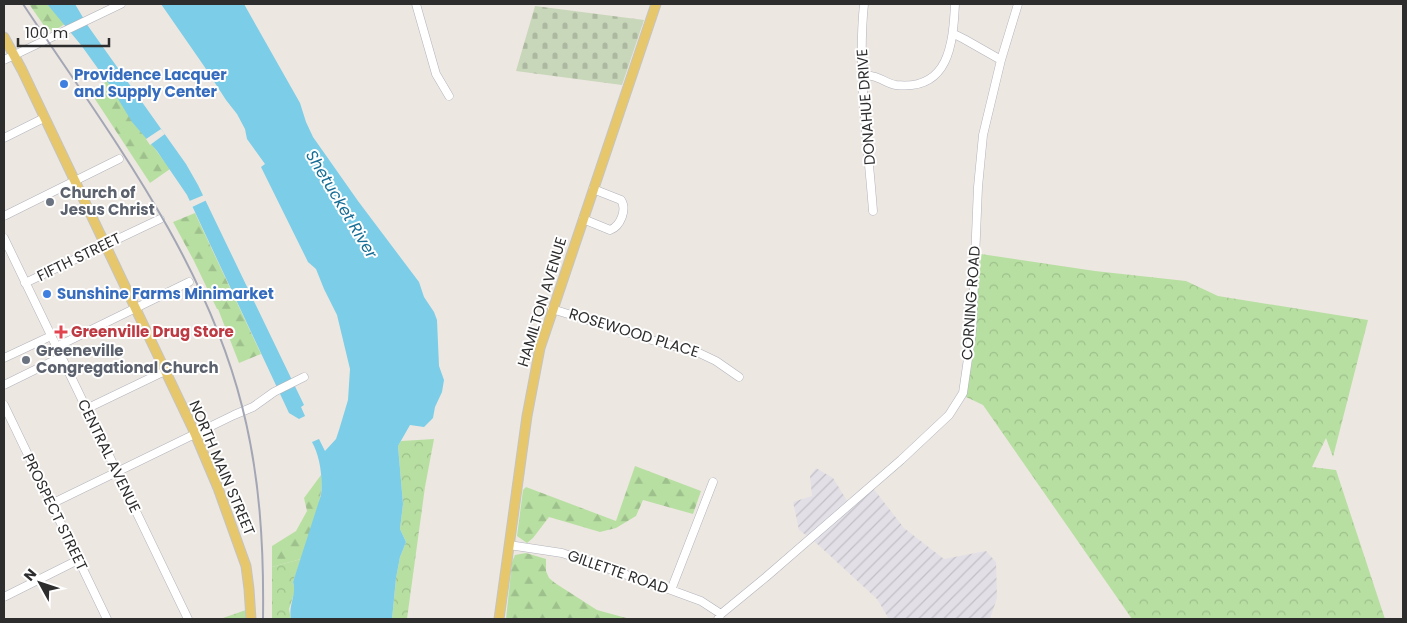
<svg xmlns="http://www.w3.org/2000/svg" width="1407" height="623" font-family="Poppins,sans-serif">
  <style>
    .industrial { fill: url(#industrial-furrows) }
    .forest { fill: url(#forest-firs) }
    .cemetery { fill: url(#cemetery-stones) }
    .park { fill: url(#park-crowns) }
    .water { fill: #7ccde7 }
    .pier { fill: #ede7e1 }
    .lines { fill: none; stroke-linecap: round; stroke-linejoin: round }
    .minor-casing { stroke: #b1b3bc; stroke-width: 9 }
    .major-casing { stroke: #c4c4c4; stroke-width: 11 }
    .minor { stroke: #fff; stroke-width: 8 }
    .major { stroke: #e7c76c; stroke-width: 9 }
    .rail { stroke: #a3a6b5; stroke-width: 2 }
    .shop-dot { fill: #3f7fe0; stroke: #fff; stroke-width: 2 }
    .worship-dot { fill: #6b7280; stroke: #fff; stroke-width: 2 }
    .health-dot { fill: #e0444e; stroke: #fff; stroke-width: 2 }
    .labels { text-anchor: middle; stroke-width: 4; stroke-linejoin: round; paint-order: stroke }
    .shop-label { font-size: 15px; font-weight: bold; fill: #366cbe; stroke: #fff; text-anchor: start }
    .street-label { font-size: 15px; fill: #2d2d2d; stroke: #fff }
    .worship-label { font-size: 15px; font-weight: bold; fill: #5b616d; stroke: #fff; text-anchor: start }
    .health-label { font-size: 15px; font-weight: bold; fill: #be3a42; stroke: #fff; text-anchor: start }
    .water-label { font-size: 16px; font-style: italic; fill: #186e96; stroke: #fff }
  </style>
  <defs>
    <pattern id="industrial-furrows" width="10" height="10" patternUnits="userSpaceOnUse" patternTransform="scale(1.25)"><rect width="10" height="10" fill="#e2e0e6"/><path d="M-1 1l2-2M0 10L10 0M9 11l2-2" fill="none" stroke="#c2c0c6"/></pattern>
    <pattern id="forest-firs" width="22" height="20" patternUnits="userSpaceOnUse" patternTransform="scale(1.25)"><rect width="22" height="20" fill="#b8dfa2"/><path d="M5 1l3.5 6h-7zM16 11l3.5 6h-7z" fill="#9ec08c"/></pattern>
    <pattern id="cemetery-stones" width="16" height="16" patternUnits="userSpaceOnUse" patternTransform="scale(1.25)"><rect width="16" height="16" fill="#c8d6b9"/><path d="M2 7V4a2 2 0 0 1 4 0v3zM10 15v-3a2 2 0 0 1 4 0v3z" fill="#acb89f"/></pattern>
    <pattern id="park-crowns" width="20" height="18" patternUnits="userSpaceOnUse" patternTransform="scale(1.25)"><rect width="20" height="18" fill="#b8dfa2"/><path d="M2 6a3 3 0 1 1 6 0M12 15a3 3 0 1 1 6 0" fill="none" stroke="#9ec08c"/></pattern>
  </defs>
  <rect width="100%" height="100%" fill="#ede7e1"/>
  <!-- industrial -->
  <path class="industrial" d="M816 468 833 478 851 507 873 488 904 528 944 559 986 551 996 562 997 598 990 619H889L877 599 814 541 799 530 793 502 812 496 810 476Z"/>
  <!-- forest -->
  <path class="forest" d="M29 4H47L65 24 52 32 50 29 47 30Z
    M107 81 136 126 147 138 170 169 150 183 91 93Z
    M195 213 261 354 239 363 218 309H217L194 261 173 222Z
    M635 466 701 491 693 514 643 500 636 516 616 528 600 532 549 517 533 538 527 543 517 536 523 490 526 487 616 521Z
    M321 475C325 497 309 537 301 559L272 567V546L296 531 307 511 304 498Z
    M526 553 546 559V571L549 578 555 583 597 610 630 619H506L512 562 515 555Z"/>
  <!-- cemetery -->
  <path class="cemetery" d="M535 6 644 20 622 85 516 71Z"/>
  <!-- park -->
  <path class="park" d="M981 254 1095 271 1186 281 1218 296 1368 320 1333 457 1326 438 1312 467 1336 470 1385 619H1132L983 405 964 396 971 368Z
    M434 439 425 487 407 619H392L396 578 400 557 406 542 400 529 403 504 398 446 401 441Z
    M301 559 293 582 295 591 289 609 291 619H272V567Z
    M246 610V619H220Z"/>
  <!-- water -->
  <path class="water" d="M47 4H75L88 26 186 164 198 185 304 405 301 407 305 416 299 419 289 413 187 195 157 151 132 122 109 84 81 45Z
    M161 4H244L300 103 306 122 313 137 358 201 419 282 424 297 434 312 437 320 439 366 444 380 442 392 435 407 433 418 424 427 410 425 398 446 403 504 400 529 406 542 400 557 396 578 392 619H291C288 605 297 595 293 582L321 495C323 478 320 456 312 442L319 439 325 451 336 439 339 430 348 400 350 369 337 315 324 289 316 269 308 262 261 167 265 164 247 139 245 129 237 114 226 100 204 66Z"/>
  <!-- pier -->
  <path class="pier" d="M161 129 165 134 150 145 146 139Z
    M204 195 207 200 190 208 187 202Z"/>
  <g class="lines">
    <defs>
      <path id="minor" d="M416 4 436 74 449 96
        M864 4C857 72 868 143 873 211
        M954 34 964 39 1001 60
        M4 60 121 4
        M862 74C867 75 873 76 878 78 884 80 889 84 896 85 949 91 953 44 955 4
        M4 138 44 118
        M4 216 119 159
        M583 219 610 230C621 226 627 209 621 200L593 189
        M4 238 188 619
        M25 283 160 219
        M552 309 658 342 697 352 716 361 739 377
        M56 347 189 282
        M4 358 51 336
        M4 385 61 357
        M4 405 107 619
        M86 409 165 371
        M51 504 234 415 253 407 274 392 304 377
        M509 545 562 553 671 590 701 601 721 614
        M671 590 713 482
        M4 597 78 560
        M718 619 721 614 766 577 901 460 949 415 963 393 972 331 978 187 983 135 1001 60 1018 4"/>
      <path id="major" d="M4 37 22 70 193 429 218 488 246 566 249 589 251 619
        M499 619 527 416 540 348 656 4"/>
    </defs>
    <!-- minor casing -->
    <use href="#minor" class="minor-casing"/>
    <!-- major casing -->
    <use href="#major" class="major-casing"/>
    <!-- minor -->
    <use href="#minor" class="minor"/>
    <!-- major -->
    <use href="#major" class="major"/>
    <!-- rail -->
    <path class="rail" d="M23 4C107 131 204 256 242 406 260 476 264 547 263 619"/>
  </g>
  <!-- markers -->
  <g class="shop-dot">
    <circle cx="64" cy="84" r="5"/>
    <circle cx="47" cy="294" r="5"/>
  </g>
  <g class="worship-dot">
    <circle cx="50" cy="202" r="5"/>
    <circle cx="26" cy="360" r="5"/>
  </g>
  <path class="health-dot" d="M58.5 324.5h5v5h5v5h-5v5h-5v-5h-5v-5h5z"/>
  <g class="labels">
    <!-- shop labels -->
    <g class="shop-label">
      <text x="74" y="80">Providence Lacquer<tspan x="74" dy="17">and Supply Center</tspan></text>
      <text x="57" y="299">Sunshine Farms Minimarket</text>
    </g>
    <!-- street labels -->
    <g class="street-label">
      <text transform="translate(866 107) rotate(-94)" y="5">DONAHUE DRIVE</text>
      <text transform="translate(79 257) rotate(-26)" y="5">FIFTH STREET</text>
      <text transform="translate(542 302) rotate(-73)" y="5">HAMILTON AVENUE</text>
      <text transform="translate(971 303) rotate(-86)" y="5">CORNING ROAD</text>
      <text transform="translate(634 333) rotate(17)" y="5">ROSEWOOD PLACE</text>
      <text transform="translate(109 456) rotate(64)" y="5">CENTRAL AVENUE</text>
      <text transform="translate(222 468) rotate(67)" y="5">NORTH MAIN STREET</text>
      <text transform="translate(55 512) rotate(64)" y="5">PROSPECT STREET</text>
      <text transform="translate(618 572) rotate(19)" y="5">GILLETTE ROAD</text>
    </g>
    <!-- worship labels -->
    <g class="worship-label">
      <text x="60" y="198">Church of<tspan x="60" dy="17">Jesus Christ</tspan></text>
      <text x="36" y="356">Greeneville<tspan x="36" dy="17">Congregational Church</tspan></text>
    </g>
    <!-- health labels -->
    <g class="health-label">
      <text x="71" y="337">Greenville Drug Store</text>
    </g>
    <!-- water labels -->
    <g class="water-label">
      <text transform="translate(342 204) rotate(59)" y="6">Shetucket River</text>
    </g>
  </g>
  <!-- border -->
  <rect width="1407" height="623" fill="none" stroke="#2d2d2d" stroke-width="10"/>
  <!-- north arrow -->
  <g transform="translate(40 583) rotate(310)" stroke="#ffffff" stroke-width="4" paint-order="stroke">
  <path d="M0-4L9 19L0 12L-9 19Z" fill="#2d2d2d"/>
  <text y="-8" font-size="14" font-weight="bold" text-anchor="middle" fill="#2d2d2d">N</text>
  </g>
  <!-- scale -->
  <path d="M18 38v8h91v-8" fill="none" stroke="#2d2d2d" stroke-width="2.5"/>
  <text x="25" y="38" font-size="15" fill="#2d2d2d" stroke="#ffffff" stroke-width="4" paint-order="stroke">100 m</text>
</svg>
